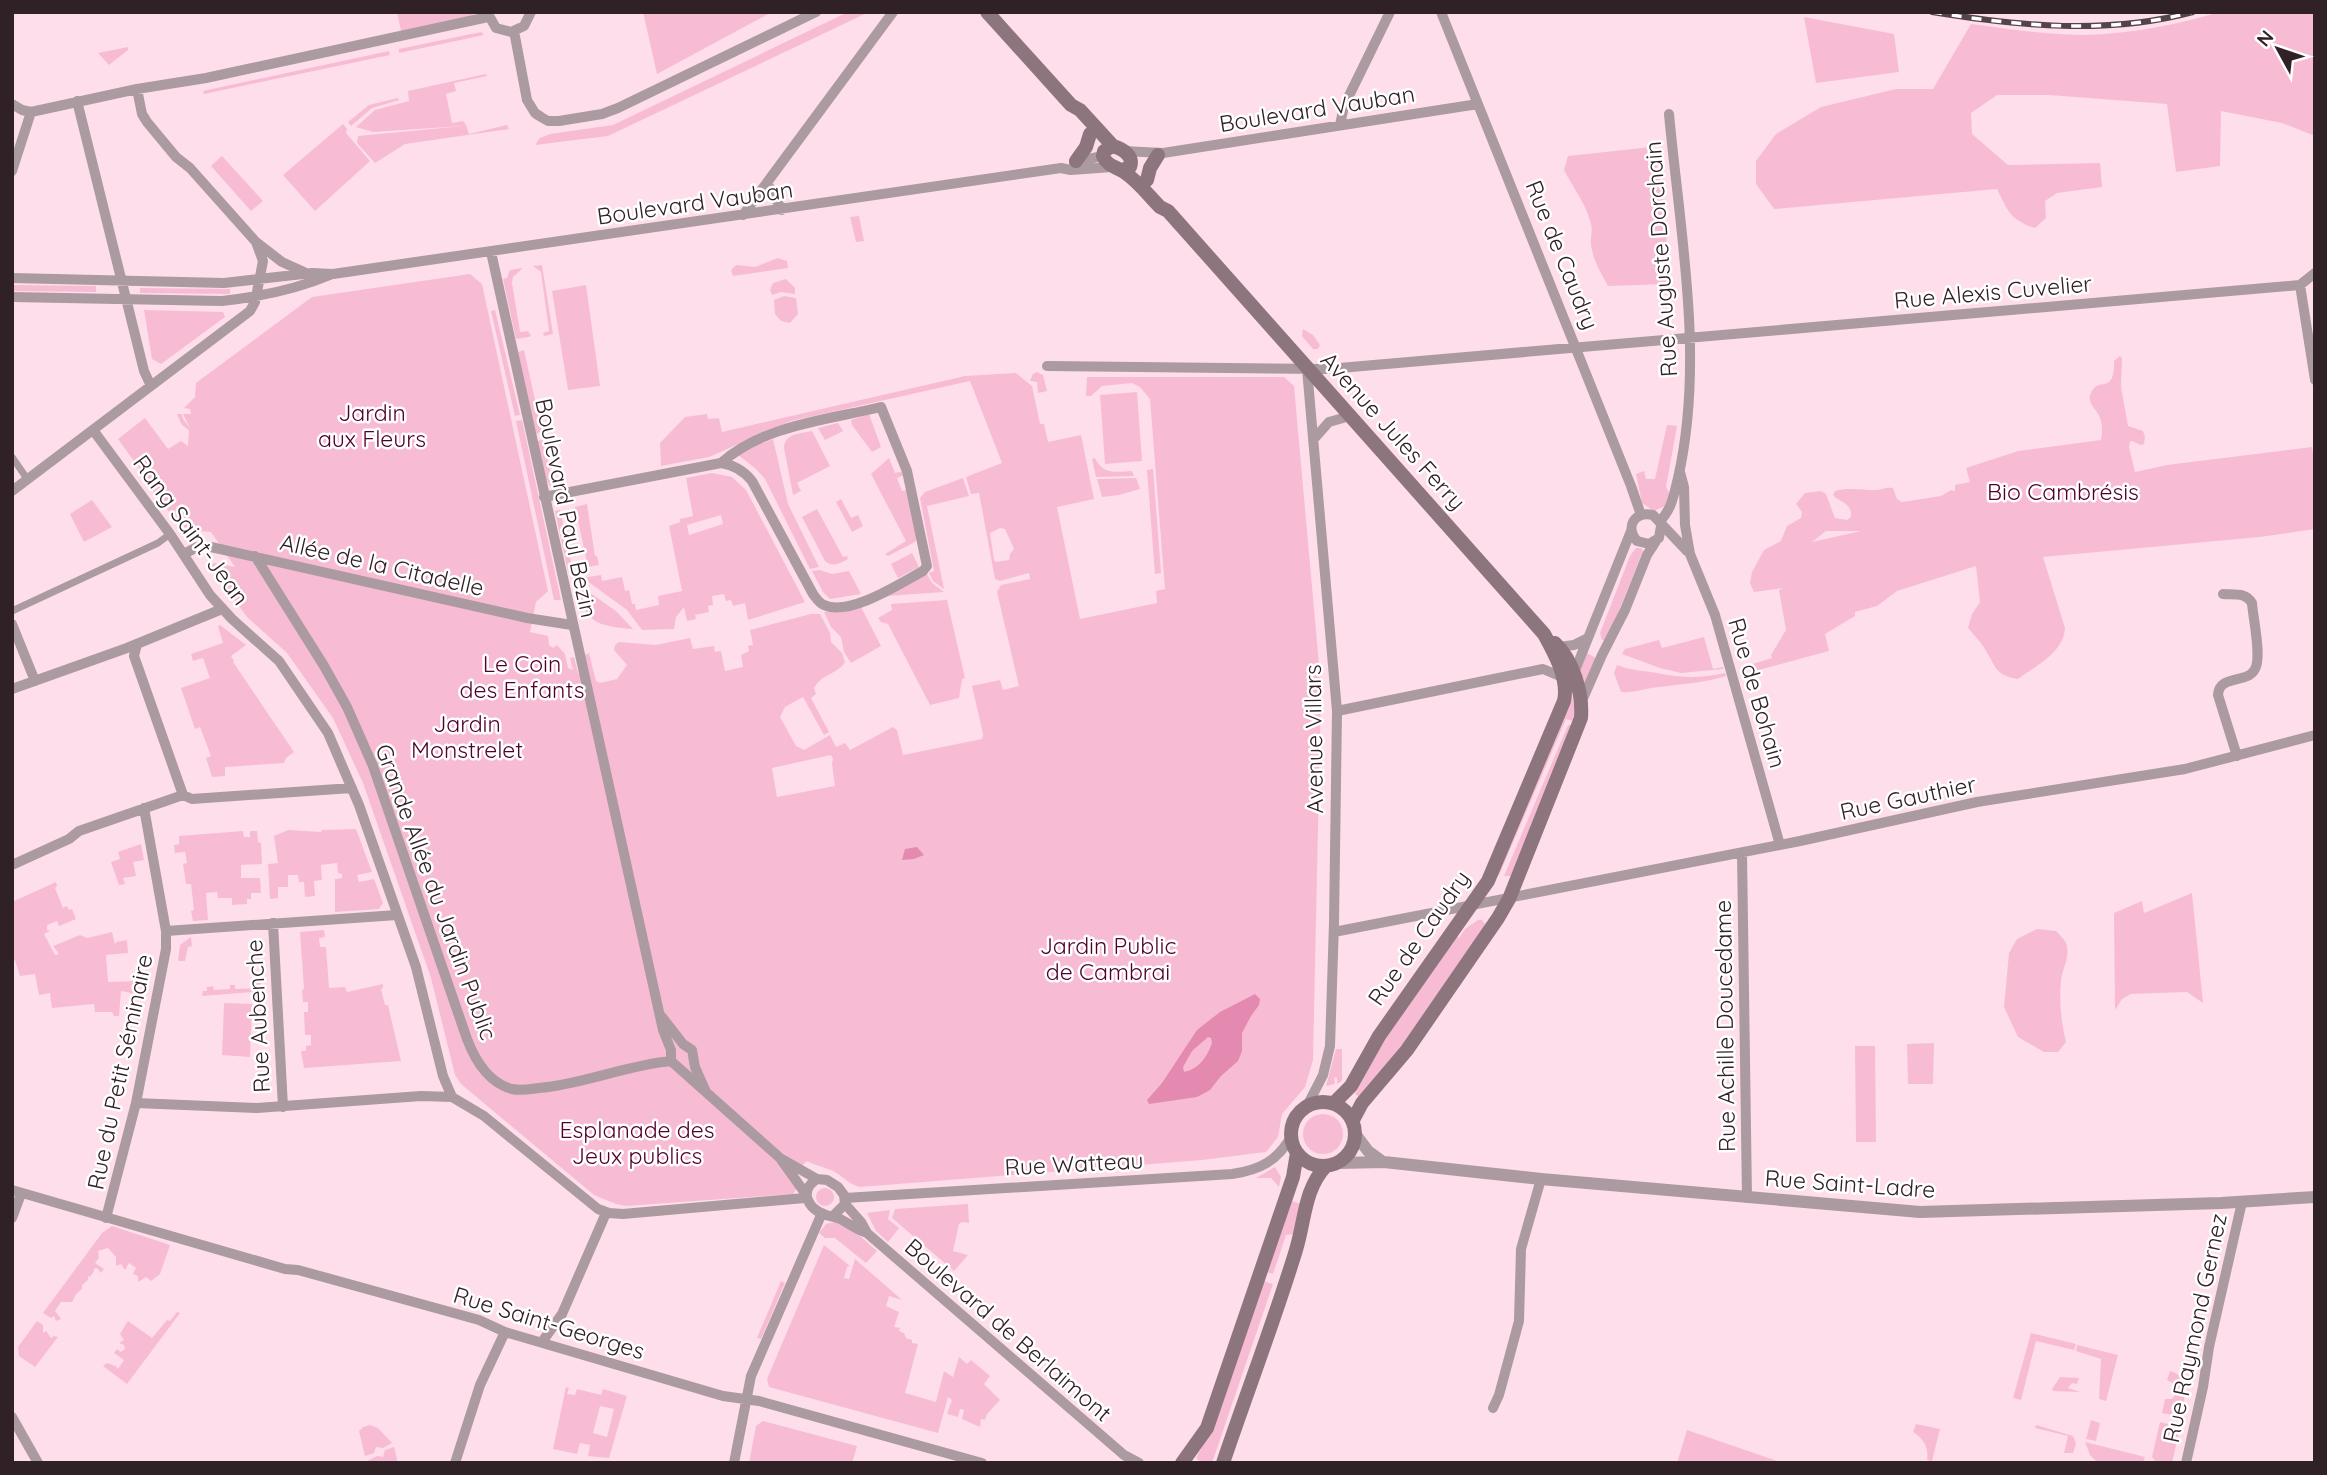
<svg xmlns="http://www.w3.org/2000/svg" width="2327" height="1475" font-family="Quicksand,sans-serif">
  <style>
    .green { fill: #f7bcd3; fill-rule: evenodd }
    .water { fill: #e489af; fill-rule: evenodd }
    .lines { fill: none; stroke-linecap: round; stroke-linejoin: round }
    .pedestrian { stroke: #ab9aa0; stroke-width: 7 }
    .minor { stroke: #ab9aa0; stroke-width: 10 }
    .tertiary { stroke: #ab9aa0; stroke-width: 12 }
    .secondary { stroke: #8d757e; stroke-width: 14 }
    .rail-casing { stroke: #55434a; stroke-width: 6 }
    .rail { stroke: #fff; stroke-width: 3.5; stroke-dasharray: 10; stroke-linecap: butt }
    .labels { text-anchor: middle; stroke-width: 5; stroke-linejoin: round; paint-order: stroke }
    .street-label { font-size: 23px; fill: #302127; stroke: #fff }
    .park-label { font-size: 23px; fill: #51002e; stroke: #fff }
  </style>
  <rect width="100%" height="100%" fill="#fedeea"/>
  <!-- green -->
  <path class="green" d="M397 12H476L471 16 401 31Z
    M643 12H772L657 74Z
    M848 12H869L608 136 535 145 540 138 550 134 613 125Z
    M2219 12H2315V136L2282 123 2221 111 2220 166 2176 172 2167 104 2049 95H1997L1971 113 1972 134 2008 165 2100 163 2102 187 2057 193 2045 201 2046 218 2035 228C2010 220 2008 211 1997 189L1774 209 1756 184V161L1776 134 1821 107 1896 89H1933L1971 24C2009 29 2047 35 2085 35 2128 34 2177 25 2219 12Z
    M1804 17 1894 34 1899 72 1816 83Z
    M481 32 484 35 399 53V49Z
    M128 47V50L109 65 98 53Z
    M389 51 390 55 204 94 203 91Z
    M486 74 487 76 454 83 456 91 446 94 452 123 463 121 466 125 469 134 507 125 509 129 405 144 375 163 357 143 358 136 463 126 373 132 356 127 375 110 409 101 408 91Z
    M398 98 399 100 372 108 351 126 348 122 369 105Z
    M343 124 347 129 346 133 370 161 315 211 283 175Z
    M1651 147C1665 187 1669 243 1666 284L1608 286C1601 273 1593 260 1591 245 1590 238 1593 231 1591 224 1586 203 1573 188 1564 170L1568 156Z
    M222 156 263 201 251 211 211 166Z
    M859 216 864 241 856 242 850 217Z
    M778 258 787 261 788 268 733 276 731 270 736 265 755 267Z
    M542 265 553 334 544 336 543 333 549 331 541 272 533 266Z
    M523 268 513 277 512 283 520 332 528 331 531 335 529 337 516 339 503 279 507 278 510 270Z
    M470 274 482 284 548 591 536 602 530 632 548 636 549 645 553 648 557 645 565 654 568 668 573 670 570 658 574 657 578 673 590 678 585 655 589 653 596 681 600 683 617 679 627 665 614 650 615 645 619 642 656 645 690 638 693 649 714 646 715 652 721 651 725 671 743 667 741 655 749 651 748 646 753 645 750 630 811 614H820L830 633 831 642 842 653 845 662C837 675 824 672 814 688L816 694 811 698 829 732 824 735 803 697 785 707 780 717 796 746 804 750 830 735 836 747 845 743 850 750 893 727 897 730 903 755 982 739 983 734 972 686 1000 680 1003 690 1019 686 997 592 1001 585 1030 579 1029 573 1000 581 995 579 979 493 971 494 966 477 1002 463 970 381 791 421 709 457 661 466 660 443 685 417 707 414 708 419 719 418 722 432 965 376 1016 373 1032 386 1040 424H1044L1048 442 1081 435 1094 499 1057 507 1080 619 1157 603 1156 591 1165 589 1150 399 1140 387 1132 383 1102 386 1091 396H1086L1087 377H1284L1294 386 1321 687 1313 1060 1305 1087 1282 1114 1278 1137 1266 1152 1202 1160 860 1187C848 1184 844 1177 835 1172 826 1167 816 1166 807 1161L790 1177 797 1188 793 1194 626 1206 616 1204 594 1195 461 1084 455 1075 431 978 363 783 333 718 287 653 247 617 211 568 210 566 213 563 235 567 211 532 189 530 176 521 141 475V471L118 439 145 418 168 449 181 441 188 446 189 430 182 425 177 414H182L183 419 190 428 183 414H191L190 409 184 408 195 397 196 383 312 297ZM1000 528 1005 529 1014 549 1010 554 1009 560 996 562 994 560 990 533ZM831 755 833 759 832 764 835 786 777 797 772 768Z
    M786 279 795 288V294L781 292 772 295 770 290 773 283Z
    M12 285 96 286V292L12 291Z
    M586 285 600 386 568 390 552 291Z
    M140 288 230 289V294L140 293Z
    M784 296 796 298 798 314 790 323 781 321 775 314 774 300Z
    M144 310 223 312 225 317 161 364 152 359Z
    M495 310 520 415 515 416 491 311Z
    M1303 329 1313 335 1320 345 1318 349H1313L1302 336Z
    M524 350 542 432 536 434 518 352Z
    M2120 356 2122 358 2121 387 2128 426 2143 431 2145 437 2144 444 2141 445 2132 441 2130 442 2129 447 2135 472 2167 465 2312 447 2315 465V529L2260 537 2043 557 2065 628C2064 652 2036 666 2018 679 1993 675 1996 665 1983 646 1979 640 1973 634 1968 628L1972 614 1980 602 1976 566 1897 591 1877 606 1855 612V616L1825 634 1829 651 1751 672 1749 665 1772 658 1771 655 1786 630 1779 590 1784 588 1754 592 1750 583 1752 572 1764 550 1781 541 1787 526 1801 518 1802 512 1796 504 1805 493 1821 491 1826 494 1835 518 1847 520 1851 517C1852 502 1840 503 1833 495L1835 491C1848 487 1862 490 1876 490 1882 490 1886 487 1893 488L1897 499 1902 502 1941 496 1951 490 1955 491V485L1970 482 1966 468 2018 451 2101 440C2102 434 2103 424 2100 418 2097 409 2086 403 2091 393 2098 376 2115 396 2114 361ZM1826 531H1861L1812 542Z
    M1037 372 1043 375 1047 391 1038 393 1037 382 1030 381 1033 374Z
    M1137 392 1142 461 1105 464 1100 395Z
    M869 414 881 447 872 452 852 425 851 420Z
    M522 420 561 600H554L516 421Z
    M838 423 843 431 825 440 818 428Z
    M1667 425 1677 426 1666 487 1670 494 1665 506 1654 511 1642 503 1636 474 1644 471 1646 479H1655Z
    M812 431 830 466 797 483 801 491 793 495 784 448C785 433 799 434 812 431Z
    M773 439 788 504 819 567 810 569 765 479 756 469 737 454Z
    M543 440 553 482 551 487 546 480 537 441Z
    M889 458 895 473 904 471V475L897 478 902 491 908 490 918 537 915 542 888 556 885 554 906 541 871 474Z
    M1095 458C1103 475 1116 472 1132 471L1134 476 1096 477 1092 459Z
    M1153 469 1161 573 1155 574 1147 470Z
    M712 473 732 477 746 490 805 602 748 620 745 603 733 606 731 600 726 601 724 594 712 596 713 605 708 606 709 612 695 615 696 619 687 621 684 607 676 617 674 629 642 630 627 610 583 578 601 575 602 581 622 577 625 591 629 590 632 604H635L636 610 659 605 658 596 682 591 669 526 680 522V519L693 516 686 478ZM721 515 723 524 689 535 687 525Z
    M963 478 969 496 927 506 944 589 933 581 929 573 934 571 920 498 925 492Z
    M1136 478 1140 489 1119 495 1102 497 1097 479Z
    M841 499 851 518 858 515 863 526 852 532 836 502Z
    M92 500 112 527 84 542 70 514Z
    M587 504 595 556H597L599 565 588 567 575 507Z
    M817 509 843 557 847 556 848 559C840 563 833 568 825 561L802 517Z
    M560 510 573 571 568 572 555 511Z
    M1636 548H1641L1643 551 1607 640H1602L1600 633 1630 556Z
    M912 553 919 567 898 578 891 564Z
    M820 570 832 574 849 571 861 594 830 599 823 592 812 571Z
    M927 574 932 583 944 592 886 596Z
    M576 583 616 611 633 629C595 626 584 622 576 583Z
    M947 600 965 678 962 679 959 698 930 705 888 624 881 622 878 618 892 610 891 604Z
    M861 607 881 646 851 663 844 652 841 637 831 627 824 612Z
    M220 625 246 645 231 656 234 661 233 662 294 752 286 758 284 763 225 767V776L212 777 206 758 211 756 200 727 195 729 181 688 210 678 203 658 193 661 191 654 223 643 218 626Z
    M1704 637 1713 669 1723 667V669L1681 673 1660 668 1622 654 1625 649 1659 640 1662 648Z
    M1587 653 1596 658 1583 689 1579 673Z
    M1617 665C1635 672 1645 670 1662 674 1684 678 1702 678 1725 673L1726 676C1704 683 1682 684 1659 687 1646 688 1635 693 1621 692L1614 673Z
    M1571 692 1576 712 1573 721 1566 719 1499 875 1497 876Z
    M1568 725H1572L1511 876H1504Z
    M356 829 372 872 357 875 359 882 374 879 383 903 379 909 335 912V879L342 878V874L338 873 337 863 321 865 322 880 314 881 315 896 305 897 304 882H299L298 875H288V887H278V898L270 899 268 864 278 863 274 836 288 830 321 832 322 830Z
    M243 831 244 837H250V831H257L258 842 261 843 262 864 241 865V878H260L261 893H251V899H247V904L232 905V898H218L217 892 206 893 208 920 193 921 191 911 194 910 191 884H186L183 864 187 863 185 852 175 853 174 845 179 844V836Z
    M141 844 144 860 133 862 136 876 123 878 125 884 119 885 111 862 120 859 118 852Z
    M56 882 57 886 55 888 63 908 67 906 69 910 72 909 76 919 59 926 57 921 47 925V930L50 931 44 934 55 955 59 954 53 946 80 935 87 938 112 932 115 945 116 942 127 940 128 953 106 955 108 982 139 981 136 994 121 991 119 1016H114L112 1012H95L94 1004 52 1008 50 993 39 995 35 974 20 976 15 960 12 961V902Z
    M2192 893 2203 1003 2187 992 2131 994 2122 999 2115 1010 2114 913 2142 901 2144 913Z
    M1478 920H1482L1485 924 1483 928 1401 1047 1359 1097 1355 1094 1385 1039 1456 936 1459 938 1465 929Z
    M2037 929 2056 931C2059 934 2064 939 2066 943 2071 957 2062 968 2061 981 2059 1002 2061 1021 2066 1042L2058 1052H2044L2018 1037 2004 1007 2009 953 2017 939Z
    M324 930 325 937 319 938 320 947H326L329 988 345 987 347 992 383 984V988L381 989 385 1005H388L401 1061 304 1068 301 1051H306V1046L311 1045V1035H305L304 1012H308V1002H303L302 990 304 989 300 932Z
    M191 937 192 946 188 947 185 961H178L180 945Z
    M256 983H261V988H266V991L202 996 203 991H207V987L213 986 214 990 230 989V985H235V989L256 988Z
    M224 1003 252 1004 250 1057 222 1055Z
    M1934 1043 1933 1084H1908L1907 1044Z
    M1855 1046H1875L1876 1142H1856Z
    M1336 1049H1342V1081L1337 1084V1078L1334 1077 1335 1084 1326 1086Z
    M1303 1134a20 20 0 1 1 40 0a20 20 0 1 1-40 0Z
    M1275 1167 1281 1177 1279 1187 1271 1178H1256Z
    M816 1197a9 9 0 1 1 18 0a9 9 0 1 1-18 0Z
    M1292 1201 1301 1204 1295 1234 1286 1235 1273 1274 1267 1272Z
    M968 1204 969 1223 962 1222 959 1224 953 1251 968 1255 954 1271 892 1218 895 1209Z
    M890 1210 888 1219 899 1228 888 1242 876 1231 867 1213Z
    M835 1222 851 1228 877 1251 866 1263 835 1238H825L819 1233 826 1224Z
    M112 1226 170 1245 160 1274 151 1281 146 1277 138 1282V1276L133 1274 136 1268 129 1263 125 1270 121 1264 116 1266V1257L108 1248 98 1251 99 1258 95 1263 104 1269 101 1273 97 1268 94 1269V1271L90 1277 88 1276V1280L82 1285V1289L76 1294 72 1302H61L55 1311 61 1319 56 1321 54 1316 51 1318 43 1313 102 1233Z
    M824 1245 850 1266 847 1267 844 1278 849 1279 855 1259 902 1300 889 1296 886 1306 899 1312 894 1327 900 1328 899 1331 904 1333 906 1338 912 1340V1343L918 1344 905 1393 936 1402 944 1371 953 1377 959 1357 967 1364 971 1360 990 1376 984 1384 1000 1400 987 1414 985 1420 981 1419 980 1427 962 1419 964 1410 960 1409 958 1417 947 1414 952 1400 948 1397 938 1433 769 1387 767 1379Z
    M781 1281 785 1283 761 1339 757 1338Z
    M1264 1281 1273 1284 1212 1463H1202L1196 1458 1217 1419Z
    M177 1312 180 1313 127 1384 103 1366 107 1363 113 1365 114 1367 115 1365 118 1369 124 1360 114 1353 117 1349 121 1352 125 1349 124 1345 119 1343 124 1340 120 1334 128 1321 152 1338 167 1320 170 1321Z
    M37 1321 43 1325V1333L46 1331 51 1338 54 1336 58 1337 35 1367 19 1356 18 1347Z
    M2031 1333 2076 1344 2074 1350 2036 1341 2021 1400 2013 1398Z
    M2077 1345 2118 1355 2106 1401 2099 1399 2101 1359 2076 1351Z
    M2170 1371C2188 1376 2187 1389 2183 1404L2185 1406 2182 1417 2162 1413 2165 1399H2172L2176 1393V1385L2167 1380Z
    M2060 1377 2079 1378 2077 1384 2072 1383 2068 1388 2080 1392 2053 1391 2052 1389Z
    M566 1387 569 1388 567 1394 575 1395 577 1389 601 1395 603 1389 627 1396 609 1458 588 1456 590 1445 580 1443 577 1454 553 1449ZM600 1406 614 1409 607 1437 593 1433Z
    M2091 1420 2100 1423 2096 1441 2086 1439Z
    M763 1421 857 1446 852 1463H749L756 1426Z
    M2160 1422 2180 1427 2172 1463 2156 1462 2152 1457Z
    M1916 1424 1940 1429 1932 1461 1927 1460C1929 1448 1924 1439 1913 1432Z
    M370 1425 378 1428 392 1443 383 1448 376 1447 374 1453 365 1456 359 1431 363 1427Z
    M2036 1425 2073 1436 2076 1444 2073 1453H2064L2068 1436 2035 1428Z
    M1687 1430 1783 1463H1677Z
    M2085 1442 2145 1457 2143 1463 2107 1461 2098 1463 2090 1455Z
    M394 1447 398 1463H368L367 1461 377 1456 383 1457 385 1450Z"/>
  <!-- water -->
  <path class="water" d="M917 847 924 855 914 859 902 860 905 849Z
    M1255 994 1260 999 1259 1005 1251 1016 1242 1033V1051L1238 1061 1221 1076 1210 1090 1197 1097 1149 1104 1147 1100 1162 1083 1197 1030 1220 1012ZM1208 1037 1211 1038 1212 1043C1207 1057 1199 1069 1184 1072L1183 1067 1192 1051Z"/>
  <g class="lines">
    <!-- pedestrian -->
    <path class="pedestrian" d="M12 457 28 480
      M12 611 158 543 170 534"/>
    <!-- minor -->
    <path class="minor" d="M1441 12 1631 486 1641 515
      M488 14 496 28 511 32 524 26 531 12
      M514 31 527 100 535 113 541 117 548 121H559L602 114 618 108 816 12
      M137 89 142 114 147 122 176 157 190 168 256 242 282 262 304 272
      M77 101 144 371 151 386
      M12 104 22 110 31 112 137 89 206 78 488 17
      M1340 125 1344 106 1390 12
      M1123 151 1163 153 1478 104
      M1074 162 1103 156
      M12 171 31 112
      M767 183 782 210
      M743 215 893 12
      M491 252 663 1030 671 1050V1061
      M12 278 224 283 312 273 333 274 1061 168 1071 170 1112 167
      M2300 285 2315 380
      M12 297 222 301C258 297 297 289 330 275
      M1047 366 1328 369 2300 285 2315 273
      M1307 369 1337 711 1334 923 1330 1046 1323 1075 1307 1106
      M93 430 170 534 210 595 232 619 279 661 328 733 359 805 416 967 443 1076 452 1097
      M1313 440 1329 422 1350 416
      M1680 472 1684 487 1685 525 1690 554 1715 615 1780 845
      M12 491 250 311 255 302 263 261 256 242
      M544 497 721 463C735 465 744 471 752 481L813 594C816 598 819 603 824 605 849 617 901 583 923 571L927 566 907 471 881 407C827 420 764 425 721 463
      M1660 521C1672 509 1674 494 1678 478 1705 360 1680 233 1669 114
      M1661 526 1659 538 1649 544 1637 541C1625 527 1634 511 1653 515L1687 551
      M184 554 197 547H211L527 618 572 625
      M255 556 324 666 347 707 373 766 467 1039C475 1060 489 1083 512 1089 521 1091 531 1089 539 1088 584 1084 627 1065 671 1061
      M2223 594C2234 595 2246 592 2252 603 2253 618 2262 657 2255 669 2248 684 2219 674 2218 695L2237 756
      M12 624 35 681
      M137 644 134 656 183 795
      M1559 647 1574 645 1588 638
      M1574 673 1631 531
      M12 689 127 648 222 609
      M1581 703 1602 655 1625 610 1647 555 1656 541
      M1337 711 1543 669 1562 677
      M1742 853 1747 1198
      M12 865 69 839 79 831 183 795 192 799 352 788
      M273 923 283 1107
      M166 931 397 915
      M1334 932 1800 841 1977 802 2185 769 2315 735
      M662 1017 683 1044 692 1050 695 1067 706 1092
      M671 1061 780 1158 817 1179 827 1180 838 1187 844 1195 845 1204 833 1216
      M136 1103 257 1108 421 1096 452 1097 484 1116 598 1209 609 1213 623 1214 805 1198
      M780 1158 805 1193
      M817 1179C798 1191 808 1209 826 1215 832 1217 837 1217 842 1220 851 1225 857 1230 867 1233L1124 1455 1139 1463
      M12 1190 285 1269 298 1270 479 1320 505 1332 723 1396 759 1401 982 1463
      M845 1198 1232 1174C1260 1170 1277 1161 1291 1137
      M845 1204 861 1222 867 1233
      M12 1218 21 1194
      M106 1218 136 1103 166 949V931L144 808
      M542 1342 562 1314 606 1213
      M1493 1408 1499 1395 1519 1321 1521 1249 1541 1179
      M12 1417 38 1463
      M455 1463 480 1385 505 1332
      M734 1463 751 1376 822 1213
      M2186 1463 2203 1387 2209 1347 2242 1202"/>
    <!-- tertiary -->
    <path class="tertiary" d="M1356 1135 1368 1151 1383 1162
      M1338 1163 1384 1162 1541 1179 1920 1212 2221 1203 2315 1197"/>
    <!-- secondary -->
    <path class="secondary" d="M987 12 1071 105 1080 110 1113 146C1123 149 1134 156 1130 167L1122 170
      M1113 146 1104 151 1103 156C1107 166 1115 166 1124 172 1138 181 1148 195 1160 207L1168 211 1544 634C1554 652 1569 679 1564 701L1488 881 1379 1036 1351 1086 1334 1103
      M1076 161 1086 147 1090 134
      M1147 180 1150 168 1158 155
      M1291 1134a32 32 0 1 1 64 0a32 32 0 1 1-64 0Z
      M1353 1120 1362 1103 1407 1050 1498 918 1509 899 1581 718C1583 693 1573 660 1555 643
      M1182 1463 1207 1428 1293 1177 1297 1153
      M1223 1463C1247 1392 1274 1322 1296 1250 1305 1221 1304 1189 1326 1166"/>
    <defs>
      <path id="rail" d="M1932 12C2019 26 2107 35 2193 12"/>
    </defs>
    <!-- rail casing -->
    <use href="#rail" class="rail-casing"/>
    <!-- rail -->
    <use href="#rail" class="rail"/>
  </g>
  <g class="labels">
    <!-- street labels -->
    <g class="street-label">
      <text transform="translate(1317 109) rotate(-9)" y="8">Boulevard Vauban</text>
      <text transform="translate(695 203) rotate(-8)" y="8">Boulevard Vauban</text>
      <text transform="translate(1562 255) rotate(68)" y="8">Rue de Caudry</text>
      <text transform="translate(1661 259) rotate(-94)" y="8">Rue Auguste Dorchain</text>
      <text transform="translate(1993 292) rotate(-5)" y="8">Rue Alexis Cuvelier</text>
      <text transform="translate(1393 431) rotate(48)" y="8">Avenue Jules Ferry</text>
      <text transform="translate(566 508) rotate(78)" y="8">Boulevard Paul Bezin</text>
      <text transform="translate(191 530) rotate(54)" y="8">Rang Saint-Jean</text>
      <text transform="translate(382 565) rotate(13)" y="8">Allée de la Citadelle</text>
      <text transform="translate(1757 693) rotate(74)" y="8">Rue de Bohain</text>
      <text transform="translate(1314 739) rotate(-91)" y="8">Avenue Villars</text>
      <text transform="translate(1908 798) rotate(-12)" y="8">Rue Gauthier</text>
      <text transform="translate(436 892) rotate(70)" y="8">Grande Allée du Jardin Public</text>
      <text transform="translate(1419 938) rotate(-55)" y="8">Rue de Caudry</text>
      <text transform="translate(258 1016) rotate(-93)" y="8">Rue Aubenche</text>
      <text transform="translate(1725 1026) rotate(-91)" y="8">Rue Achille Doucedame</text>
      <text transform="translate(120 1072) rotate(-78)" y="8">Rue du Petit Séminaire</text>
      <text transform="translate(1074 1164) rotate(-3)" y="8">Rue Watteau</text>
      <text transform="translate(1850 1184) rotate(4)" y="8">Rue Saint-Ladre</text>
      <text transform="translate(549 1323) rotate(17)" y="8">Rue Saint-Georges</text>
      <text transform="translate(2195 1328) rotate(-78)" y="8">Rue Raymond Gernez</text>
      <text transform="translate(1008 1330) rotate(41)" y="8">Boulevard de Berlaimont</text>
    </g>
    <!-- park labels -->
    <g class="park-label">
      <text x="372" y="421">Jardin<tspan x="372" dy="26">aux Fleurs</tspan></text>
      <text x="2063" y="500">Bio Cambrésis</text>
      <text x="522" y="672">Le Coin<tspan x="522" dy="26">des Enfants</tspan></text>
      <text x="467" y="732">Jardin<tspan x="467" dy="26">Monstrelet</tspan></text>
      <text x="1108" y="954">Jardin Public<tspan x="1108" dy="26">de Cambrai</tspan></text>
      <text x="637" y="1138">Esplanade des<tspan x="637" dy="26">Jeux publics</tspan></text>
    </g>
  </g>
  <!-- border -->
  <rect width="2327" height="1475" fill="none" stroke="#302127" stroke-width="28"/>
  <!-- north arrow -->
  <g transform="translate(2278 49) rotate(310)" stroke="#ffffff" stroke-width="5" paint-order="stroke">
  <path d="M0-5L12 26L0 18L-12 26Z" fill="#302127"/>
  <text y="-10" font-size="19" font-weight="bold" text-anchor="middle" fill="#302127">N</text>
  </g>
</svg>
